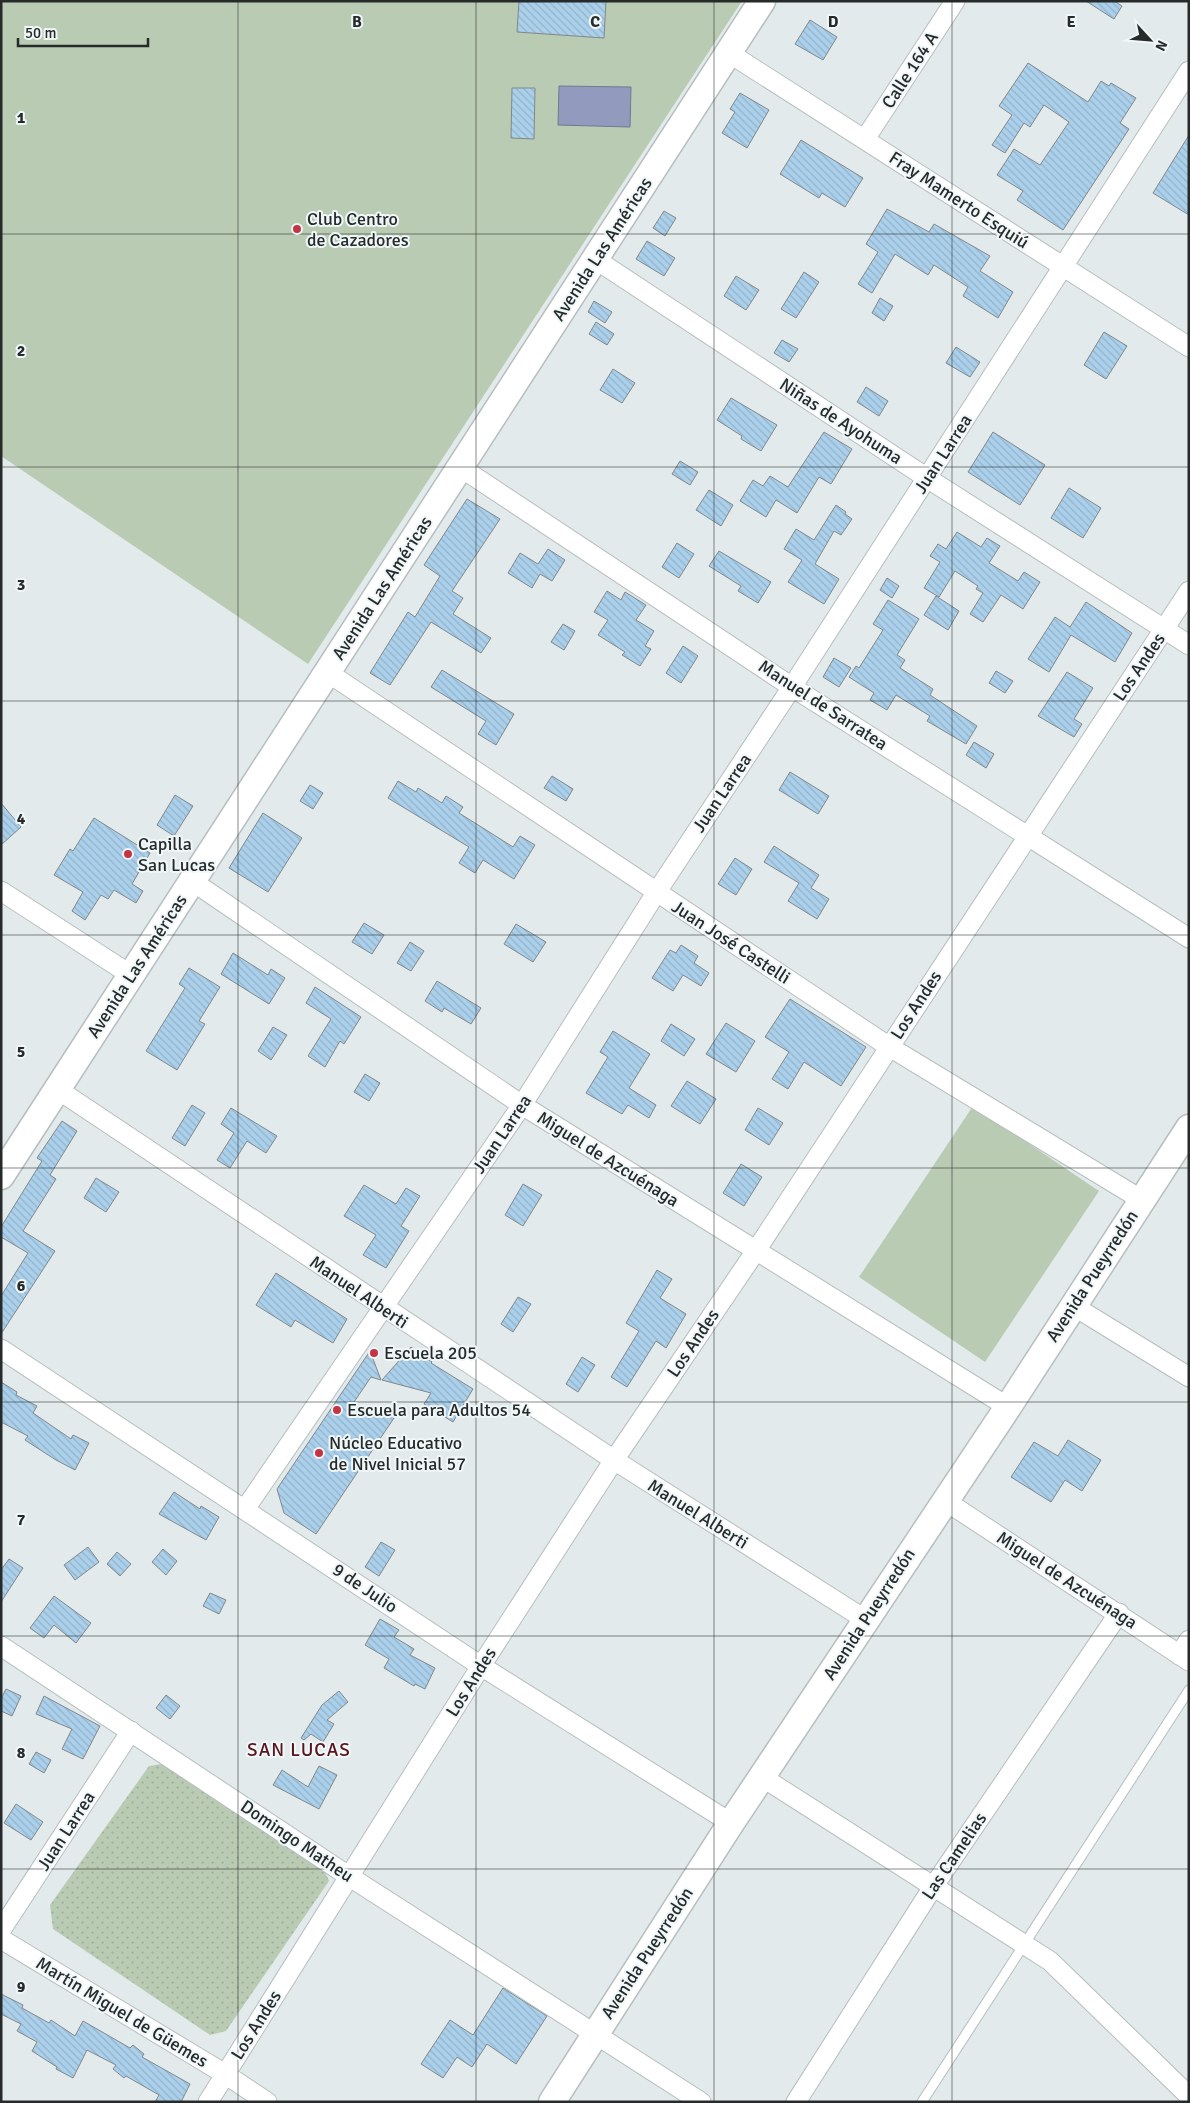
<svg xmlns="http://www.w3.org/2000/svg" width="1190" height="2103" font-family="Signika,sans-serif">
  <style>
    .green { fill: #bacbb3 }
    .park { fill: url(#park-dots) }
    .water { fill: #929abe; stroke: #727892 }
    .building { fill: url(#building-back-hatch); stroke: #82878a }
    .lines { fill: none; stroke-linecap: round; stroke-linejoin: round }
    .service-casing { stroke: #b6bebf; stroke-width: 11 }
    .minor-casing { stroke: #b6bebf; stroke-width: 21 }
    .secondary-casing { stroke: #b6bebf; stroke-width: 29 }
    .service { stroke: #fff; stroke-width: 9 }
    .minor { stroke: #fff; stroke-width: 19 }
    .secondary { stroke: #fff; stroke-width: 26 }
    .grid { fill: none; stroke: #272a2a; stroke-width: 1; stroke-opacity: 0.55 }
    .poi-dot { fill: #c43444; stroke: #f0f7f8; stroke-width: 2 }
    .labels { text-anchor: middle; stroke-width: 4; stroke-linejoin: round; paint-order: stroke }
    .street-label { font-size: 18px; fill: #272a2a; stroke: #f0f7f8 }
    .poi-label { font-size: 18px; fill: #272a2a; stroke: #f0f7f8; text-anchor: start }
    .neighbourhood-label { font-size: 19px; letter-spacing: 1px; fill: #5a141c; stroke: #f0f7f8 }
    .grid-label { font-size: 16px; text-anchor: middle; font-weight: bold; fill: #272a2a; stroke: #f0f7f8; stroke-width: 4; stroke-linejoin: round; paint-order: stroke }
  </style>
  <defs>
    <pattern id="park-dots" width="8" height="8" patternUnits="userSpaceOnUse" patternTransform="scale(1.25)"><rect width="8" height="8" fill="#bacbb3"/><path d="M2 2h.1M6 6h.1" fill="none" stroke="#a0ae9a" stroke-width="1.8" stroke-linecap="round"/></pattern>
    <pattern id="building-back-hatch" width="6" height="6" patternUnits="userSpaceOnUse" patternTransform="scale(1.25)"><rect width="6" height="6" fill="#abd0eb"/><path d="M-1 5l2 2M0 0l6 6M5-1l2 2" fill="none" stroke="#93b3ca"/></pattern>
  </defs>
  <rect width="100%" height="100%" fill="#e3eaeb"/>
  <!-- green -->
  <path class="green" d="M1 1H742L308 664 1 456Z
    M973 1106 1099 1191 985 1362 859 1277Z"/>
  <!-- park -->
  <path class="park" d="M168 1763 321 1863 329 1881 226 2031 210 2035 53 1929 50 1905 149 1766Z"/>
  <!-- water -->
  <path class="water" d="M559 86 631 87 630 127 558 125Z"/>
  <!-- building -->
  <path class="building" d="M519 1H606L604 38 517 32Z
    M1086 1H1114L1122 6 1114 19Z
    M810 20 837 37 823 60 795 44Z
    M1028 63 1088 102 1101 81 1109 86 1111 83 1136 98 1120 123 1129 129 1063 230 1017 200 1023 191 997 175 1014 149 1040 165 1069 122 1044 105 1030 127 1024 123 1005 153 992 145 1012 115 999 106Z
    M512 88H535L534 139 511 138Z
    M740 93 769 110 747 148 722 133 735 112 730 109Z
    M1189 135V215L1153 193Z
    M801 140 863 178 845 207 822 193 819 198 780 174Z
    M887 209 929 232 934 224 990 256 980 271 1013 292 998 318 963 296 968 287 934 265 928 275 895 254 872 293 858 284 878 252 866 244Z
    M664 211 676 218 665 236 653 228Z
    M647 241 675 258 664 276 636 259Z
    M804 272 819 282 796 318 781 309Z
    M736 276 759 290 746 310 724 296Z
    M880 298 893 306 884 321 872 313Z
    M594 301 612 312 605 323 588 312Z
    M596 322 614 334 607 345 589 334Z
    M1104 332 1127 346 1106 379 1084 365Z
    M782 340 798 349 789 362 774 353Z
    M956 347 980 362 970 377 946 363Z
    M613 369 635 383 622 403 600 390Z
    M866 387 888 401 879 416 857 402Z
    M731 398 777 425 761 451 741 439 742 436 717 420Z
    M824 432 852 449 831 484 819 477 797 513 776 500 766 517 740 501 753 480 763 486 770 476 788 487Z
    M993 432 1045 465 1020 505 968 472Z
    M680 461 698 472 690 485 672 474Z
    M1069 488 1101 508 1083 538 1051 518Z
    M709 490 733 505 721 526 696 510Z
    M467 499 500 519 452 591 463 598 453 614 491 638 481 653 431 622 390 685 370 673 408 612 415 617 440 576 424 565Z
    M836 505 846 512 845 514 852 519 841 535 834 531 815 564 839 579 824 604 788 582 802 560 784 549 796 529 814 540Z
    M957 532 981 547 987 538 1000 546 989 563 1018 581 1024 572 1040 582 1023 609 1001 595 983 622 970 614 983 593 976 589 978 586 955 571 939 597 924 588 940 562 930 556 938 544 946 549Z
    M677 543 694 554 679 578 662 567Z
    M548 549 565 560 552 581 540 574 532 588 508 573 520 553 538 564Z
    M719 551 771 582 758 603 738 591 741 586 709 566Z
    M887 578 899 586 892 598 880 590Z
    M607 591 621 600 625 592 646 605 636 620 654 631 645 646 651 649 640 666 622 655 625 652 598 635 608 620 594 612Z
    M936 596 959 611 948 630 924 615Z
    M888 600 919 619 897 655 905 660 900 668 933 689 930 695 977 726 966 744 927 721 930 716 896 695 887 710 870 700 874 693 849 677 856 666 859 668 883 630 873 624Z
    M1086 602 1132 633 1115 662 1071 635 1049 672 1028 659 1055 617 1070 627Z
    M563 624 575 631 564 650 551 642Z
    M683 646 698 656 681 683 666 673Z
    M834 658 851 668 839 687 823 677Z
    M442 670 514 714 496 745 478 734 486 721 431 687Z
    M996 671 1013 681 1005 693 989 683Z
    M1067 672 1093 688 1074 719 1082 724 1074 737 1038 716Z
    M974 742 994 754 986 768 966 755Z
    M790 772 829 796 818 814 779 790Z
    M552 776 573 789 566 801 544 788Z
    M398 781 416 792 418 788 442 803 446 796 463 807 459 813 513 847 520 836 535 845 514 879 483 860 475 873 459 863 469 847 388 798Z
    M310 785 323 793 313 809 300 801Z
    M175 795 193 806 174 836 157 825Z
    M1 803 21 827 1 845Z
    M263 813 302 838 268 892 229 868Z
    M94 818 150 853 132 884 143 891 136 903 114 890 108 899 101 895 85 920 72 911 83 892 54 875 70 849 73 851Z
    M774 846 819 875 811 888 829 899 817 919 788 901 799 883 764 862Z
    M735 858 752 869 736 895 718 884Z
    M364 923 384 935 372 954 352 942Z
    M516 924 546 942 533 962 504 944Z
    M410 942 424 951 411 971 397 963Z
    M681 945 698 956 694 963 709 973 701 986 683 975 673 991 652 978 670 950 676 953Z
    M233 953 268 975 271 969 285 978 269 1004 221 974Z
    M189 968 220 987 199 1021 205 1024 177 1070 146 1051 185 988 179 984Z
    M437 981 481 1008 471 1024 444 1008 442 1012 425 1001Z
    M315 987 361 1017 344 1044 340 1041 325 1067 308 1056 331 1019 306 1003Z
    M790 999 866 1047 841 1086 804 1062 788 1089 772 1079 789 1052 765 1037Z
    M726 1023 755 1041 736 1072 706 1054Z
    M671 1024 695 1039 684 1056 661 1041Z
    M273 1027 287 1035 271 1060 258 1051Z
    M613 1031 650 1054 629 1088 656 1105 649 1118 628 1105 622 1114 586 1093 608 1057 600 1052Z
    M365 1074 380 1083 369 1101 354 1092Z
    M687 1081 716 1099 700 1124 671 1106Z
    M192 1105 205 1113 185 1146 172 1138Z
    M231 1108 277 1136 266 1153 247 1141 230 1168 217 1160 234 1133 221 1124Z
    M758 1108 783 1123 769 1145 745 1130Z
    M62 1121 77 1131 50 1175 56 1179 23 1231 55 1251 1 1334V1296L28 1253 1 1237V1227L42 1161 37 1158Z
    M741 1164 762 1177 744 1206 723 1193Z
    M96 1178 119 1192 106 1212 84 1198Z
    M523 1184 542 1195 523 1226 505 1215Z
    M364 1185 396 1204 406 1188 420 1196 401 1226 409 1231 386 1268 363 1255 376 1235 344 1216Z
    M657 1270 672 1279 660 1298 686 1314 666 1348 656 1341 627 1387 611 1377 639 1331 626 1323Z
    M276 1273 347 1319 333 1343 295 1320 291 1327 256 1305Z
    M518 1297 531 1304 513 1332 501 1324Z
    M411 1347 432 1362 431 1363 473 1389 453 1422 424 1404 431 1393 382 1380Z
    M370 1351 381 1380 371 1377 352 1405 396 1415 316 1534 284 1513 277 1489Z
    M582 1357 595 1365 578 1392 566 1384Z
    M1 1382 17 1392 16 1395 37 1406 33 1413 71 1439 73 1435 89 1443 75 1470 56 1460 25 1440 28 1436 1 1422Z
    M1068 1440 1101 1460 1082 1491 1065 1480 1051 1502 1011 1477 1034 1442 1058 1456Z
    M174 1492 200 1509 201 1506 219 1517 206 1540 159 1514Z
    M381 1542 395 1550 379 1576 365 1567Z
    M88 1547 99 1562 75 1580 64 1565Z
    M163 1549 177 1561 166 1575 152 1562Z
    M117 1552 131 1564 120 1576 107 1564Z
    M9 1559 23 1568 1 1602V1570Z
    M210 1593 226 1600 219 1614 203 1606Z
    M54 1596 91 1623 76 1643 54 1625 44 1638 30 1628Z
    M380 1619 399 1630 394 1637 414 1649 410 1655 435 1668 425 1689 415 1684 414 1686 384 1668 389 1659 365 1645Z
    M6 1689 21 1696 12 1716 1 1711V1699Z
    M339 1691 348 1702 327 1720 334 1724 323 1742 311 1734 304 1740 301 1738 322 1705Z
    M166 1695 180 1706 170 1719 156 1708Z
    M44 1696 100 1726 83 1759 62 1749 72 1729 36 1714Z
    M36 1752 51 1760 44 1773 29 1764Z
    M319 1766 337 1775 319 1809 273 1785 282 1770 308 1787Z
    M16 1804 43 1822 31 1840 4 1823Z
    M503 1988 547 2016 516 2064 487 2044 472 2067 457 2057 443 2078 421 2064 450 2020 473 2035Z
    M1 1994 23 2005 22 2008 49 2023 51 2020 75 2036 83 2021 130 2048 133 2045 144 2054 142 2057 190 2084 181 2102H155L159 2095 126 2076 124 2078 113 2069 116 2065 87 2050 73 2078 56 2069 57 2067 32 2051 37 2042 17 2031 21 2024 1 2014Z"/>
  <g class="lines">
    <defs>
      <path id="service" d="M922 2102 1189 1690"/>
      <path id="minor" d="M729 53 1189 347
        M865 139 955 1
        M595 259 927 478 1189 645
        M460 467 792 687 1189 938
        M327 672 888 1046 1142 1200
        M192 881 522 1105 1008 1407
        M1 891 131 975
        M57 1089 614 1460 866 1620
        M1072 1305 1189 1377
        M1 1349 481 1666 731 1823
        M944 1500 1189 1661
        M245 1509 522 1105 656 893 792 687 1189 71
        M1 1646 350 1877 701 2102
        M1179 1655 1189 1640
        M762 1777 1050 1961 1189 2096
        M1 1930 131 1731
        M1 1939 225 2074 267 2102
        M208 2102 481 1666 614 1460 755 1252 1189 591
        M796 2102 933 1887 1119 1613"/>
      <path id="secondary" d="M1 1176 762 1
        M552 2102 731 1823 1008 1407 1189 1128"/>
    </defs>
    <!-- service casing -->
    <use href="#service" class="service-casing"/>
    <!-- minor casing -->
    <use href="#minor" class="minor-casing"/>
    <!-- secondary casing -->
    <use href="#secondary" class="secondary-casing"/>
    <!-- service -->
    <use href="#service" class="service"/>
    <!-- minor -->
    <use href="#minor" class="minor"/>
    <!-- secondary -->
    <use href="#secondary" class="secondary"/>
  </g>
  <!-- grid -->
  <path class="grid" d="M238 1V2102M476 1V2102M714 1V2102M952 1V2102M1 234H1189M1 467H1189M1 701H1189M1 935H1189M1 1168H1189M1 1402H1189M1 1636H1189M1 1869H1189"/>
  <!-- markers -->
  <g class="poi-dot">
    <circle cx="297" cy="229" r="5"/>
    <circle cx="128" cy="854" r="5"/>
    <circle cx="374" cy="1353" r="5"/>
    <circle cx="337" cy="1410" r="5"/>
    <circle cx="319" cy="1453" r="5"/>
  </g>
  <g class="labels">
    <!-- street labels -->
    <g class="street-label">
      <text transform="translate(910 70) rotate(-57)" y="6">Calle 164 A</text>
      <text transform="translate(959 200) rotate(33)" y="6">Fray Mamerto Esquiú</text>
      <text transform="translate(602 249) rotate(-57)" y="6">Avenida Las Américas</text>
      <text transform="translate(841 421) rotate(33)" y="6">Niñas de Ayohuma</text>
      <text transform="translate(943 454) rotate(-57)" y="6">Juan Larrea</text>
      <text transform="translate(382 588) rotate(-57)" y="6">Avenida Las Américas</text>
      <text transform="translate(1139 667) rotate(-56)" y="6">Los Andes</text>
      <text transform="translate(823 705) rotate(33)" y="6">Manuel de Sarratea</text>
      <text transform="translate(722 793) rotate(-56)" y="6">Juan Larrea</text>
      <text transform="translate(731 942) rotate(33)" y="6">Juan José Castelli</text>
      <text transform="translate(137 966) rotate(-57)" y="6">Avenida Las Américas</text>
      <text transform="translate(916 1005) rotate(-57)" y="6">Los Andes</text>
      <text transform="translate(502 1134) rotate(-56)" y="6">Juan Larrea</text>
      <text transform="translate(608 1159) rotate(32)" y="6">Miguel de Azcuénaga</text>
      <text transform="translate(1092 1276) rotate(-57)" y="6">Avenida Pueyrredón</text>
      <text transform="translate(359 1292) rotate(34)" y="6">Manuel Alberti</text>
      <text transform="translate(693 1343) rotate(-56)" y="6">Los Andes</text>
      <text transform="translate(698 1514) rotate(32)" y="6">Manuel Alberti</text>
      <text transform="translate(1067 1580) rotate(33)" y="6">Miguel de Azcuénaga</text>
      <text transform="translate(365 1588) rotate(34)" y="6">9 de Julio</text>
      <text transform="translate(869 1614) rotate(-57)" y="6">Avenida Pueyrredón</text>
      <text transform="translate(471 1682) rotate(-58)" y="6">Los Andes</text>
      <text transform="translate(66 1831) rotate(-57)" y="6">Juan Larrea</text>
      <text transform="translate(297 1841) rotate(34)" y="6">Domingo Matheu</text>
      <text transform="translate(954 1856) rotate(-56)" y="6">Las Camelias</text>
      <text transform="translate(647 1953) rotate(-57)" y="6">Avenida Pueyrredón</text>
      <text transform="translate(122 2012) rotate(31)" y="6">Martín Miguel de Güemes</text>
      <text transform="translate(256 2025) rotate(-58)" y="6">Los Andes</text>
    </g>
    <!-- poi labels -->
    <g class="poi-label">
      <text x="307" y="225">Club Centro<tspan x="307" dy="21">de Cazadores</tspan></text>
      <text x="138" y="850">Capilla<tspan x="138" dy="21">San Lucas</tspan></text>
      <text x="384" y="1359">Escuela 205</text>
      <text x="347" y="1416">Escuela para Adultos 54</text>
      <text x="329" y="1449">Núcleo Educativo<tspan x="329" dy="21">de Nivel Inicial 57</tspan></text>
    </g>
    <!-- neighbourhood labels -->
    <g class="neighbourhood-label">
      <text x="299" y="1756">SAN LUCAS</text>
    </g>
  </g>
  <g class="grid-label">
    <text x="357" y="27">B</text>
    <text x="595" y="27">C</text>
    <text x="833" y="27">D</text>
    <text x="1071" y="27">E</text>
    <text x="21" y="123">1</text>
    <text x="21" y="356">2</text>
    <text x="21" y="590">3</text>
    <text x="21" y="824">4</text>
    <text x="21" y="1057">5</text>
    <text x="21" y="1291">6</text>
    <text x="21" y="1525">7</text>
    <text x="21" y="1758">8</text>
    <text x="21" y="1992">9</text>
  </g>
  <!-- border -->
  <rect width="1190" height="2103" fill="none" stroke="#272a2a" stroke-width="5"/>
  <!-- north arrow -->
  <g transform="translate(1150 40) rotate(116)" stroke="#f0f7f8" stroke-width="4" paint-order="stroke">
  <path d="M0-4L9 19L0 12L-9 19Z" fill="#272a2a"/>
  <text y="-8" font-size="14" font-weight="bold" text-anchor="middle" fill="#272a2a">N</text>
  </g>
  <!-- scale -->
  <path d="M18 38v8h130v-8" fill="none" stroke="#272a2a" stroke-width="2.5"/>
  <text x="25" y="38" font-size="15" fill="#272a2a" stroke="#f0f7f8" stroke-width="4" paint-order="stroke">50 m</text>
</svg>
